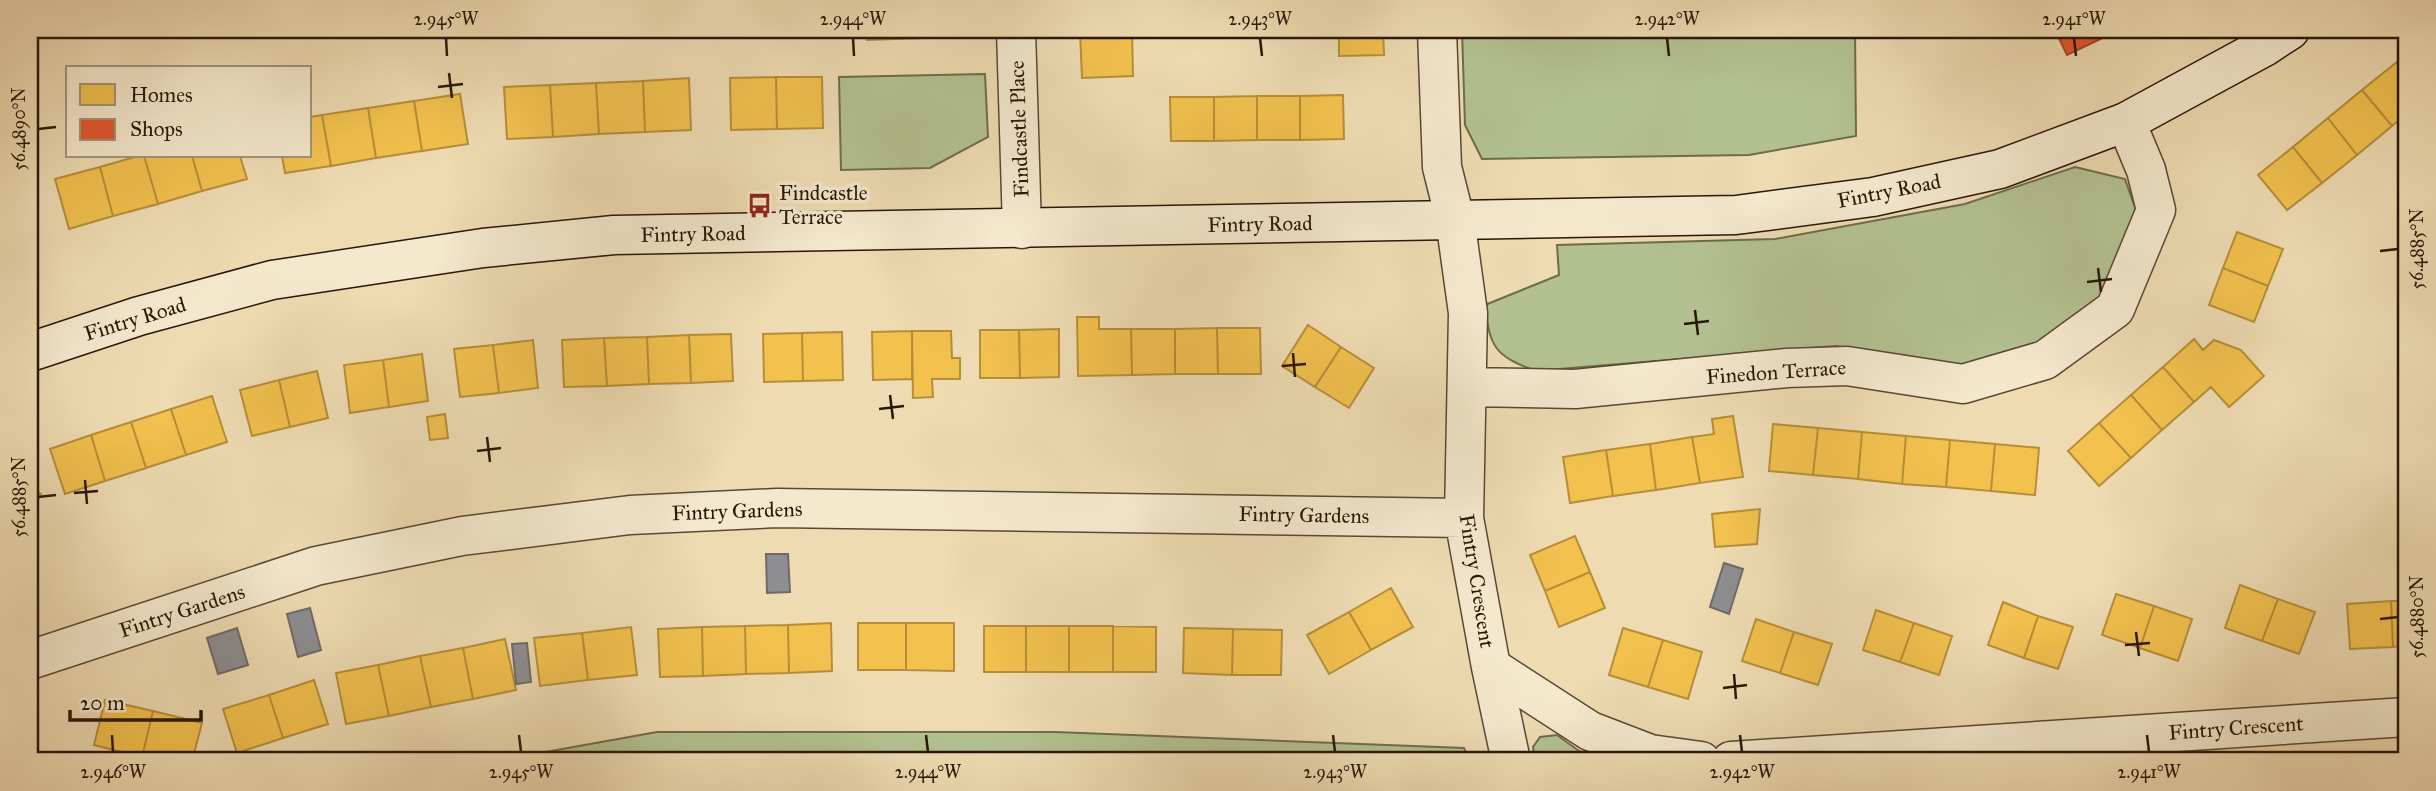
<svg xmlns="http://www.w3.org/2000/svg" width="2436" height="791" font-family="'IM FELL Great Primer',serif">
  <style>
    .green { fill: #b3c190; stroke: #6e6c4c; stroke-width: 2 }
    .homes { fill: #f2c14e; stroke: #b68e39; stroke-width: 2 }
    .shops { fill: #e4572e; stroke: #ac4423; stroke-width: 2 }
    .industry { fill: #8d8d92; stroke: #6f6a69; stroke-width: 2 }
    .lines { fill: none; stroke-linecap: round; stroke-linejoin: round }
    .street-casing { stroke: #5a4833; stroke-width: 41 }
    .secondary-casing { stroke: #291709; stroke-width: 41 }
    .street { stroke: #f4e8cd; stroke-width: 38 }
    .secondary { stroke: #f4e8cd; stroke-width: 38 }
    .ticks { fill: none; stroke: #291709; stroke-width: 2.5 }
    .labels { text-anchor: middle; stroke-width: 7; stroke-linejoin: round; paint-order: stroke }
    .street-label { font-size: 21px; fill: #291709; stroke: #f4e8cd }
    .poi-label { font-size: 21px; fill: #291709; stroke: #f4e8cd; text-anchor: start }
    .neatline { fill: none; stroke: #291709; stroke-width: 2.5 }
    .ticks-label { font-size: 18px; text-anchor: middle; fill: #291709 }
  </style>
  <rect width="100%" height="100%" fill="#eedbb2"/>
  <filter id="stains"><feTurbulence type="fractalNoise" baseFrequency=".00286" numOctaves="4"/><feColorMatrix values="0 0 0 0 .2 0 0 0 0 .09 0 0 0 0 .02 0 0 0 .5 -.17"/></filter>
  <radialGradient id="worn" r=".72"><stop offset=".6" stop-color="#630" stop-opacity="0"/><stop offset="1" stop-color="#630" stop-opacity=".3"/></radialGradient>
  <!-- green -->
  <path class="green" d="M1462 30H1855L1856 136 1749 155 1482 159 1465 125Z
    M985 74 988 137 930 168 841 170 839 77Z
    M2075 167 2125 179 2138 216 2103 300 2040 348 1959 369 1836 346 1535 371C1495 355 1490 349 1485 305L1559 275 1557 245 1775 239 1965 204Z
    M657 732H1056L1464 748 1469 761H496Z
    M1557 735 1579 751 1602 761H1535L1533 747 1540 737Z"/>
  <!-- homes -->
  <path class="homes" d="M866 30H925V38L867 40Z
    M1080 30H1132L1080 32Z
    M1132 30 1133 76 1082 78 1080 32Z
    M1339 30H1383L1384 55 1339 56Z
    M2406 55V73L2397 62Z
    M2397 62 2406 73V114L2392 126 2362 90Z
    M776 77 777 129 731 130 730 78Z
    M776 77H822L823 128 777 129Z
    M689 78 691 130 645 132 643 81Z
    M643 81 645 132 599 134 596 83Z
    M596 83 599 134 553 137 550 85Z
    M550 85 553 137 507 139 504 87Z
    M2362 90 2392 126 2357 155 2328 118Z
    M460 94 468 144 422 151 414 101Z
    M1343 95 1344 139 1300 140V96Z
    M1257 96V140L1214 141V97Z
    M1257 96H1300V140H1257Z
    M1170 97H1214V141H1171Z
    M414 101 422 151 376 158 368 108Z
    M368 108 376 158 331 166 322 115Z
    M322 115 331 166 285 173 282 156H310V117Z
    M2328 118 2357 155 2322 183 2293 147Z
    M2293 147 2322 183 2287 210 2258 175Z
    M138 156H144L158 204 113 216 100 167Z
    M144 156H192L202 191 158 204Z
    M192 156H240L247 179 202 191Z
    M100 167 113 216 69 229 55 179Z
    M2237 232 2283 249 2268 286 2223 268Z
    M2223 268 2268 286 2254 322 2209 305Z
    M1077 317H1099V329H1131L1132 375 1078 376Z
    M1308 325 1341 347 1315 387 1282 366Z
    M1217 328 1218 374H1175V329Z
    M1217 328H1260L1261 374H1218Z
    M1059 329V377L1020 378 1019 330Z
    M1131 329H1175V374L1132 375Z
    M980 330H1019L1020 378H980Z
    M912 331V379L873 380 872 332Z
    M912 331H951L952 358H960V379H932L933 397 913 398Z
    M842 332 843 380 803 381 802 333Z
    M802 333 803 381 764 382 763 334Z
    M731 334 733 381 691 383 689 335Z
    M689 335 691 383 649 384 647 337Z
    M647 337 649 384 607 386 604 338Z
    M604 338 607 386 564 387 562 340Z
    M2194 339 2203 350 2214 340 2241 350 2264 376 2229 407 2211 387 2194 402 2163 367Z
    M533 340 538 388 499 393 493 345Z
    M493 345 499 393 460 397 454 349Z
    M1341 347 1374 368 1349 408 1315 387Z
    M422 354 428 401 389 407 383 360Z
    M383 360 389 407 350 413 344 365Z
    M2163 367 2194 402 2162 430 2131 395Z
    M317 371 328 418 290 427 279 380Z
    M279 380 290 427 252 436 240 390Z
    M2131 395 2162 430 2131 458 2099 423Z
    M212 396 227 442 186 455 171 409Z
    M171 409 186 455 146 468 131 422Z
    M445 414 448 438 430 440 427 417Z
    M1733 416 1743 477 1700 483 1692 437 1714 434 1712 419Z
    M131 422 146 468 105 481 91 435Z
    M2099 423 2131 458 2099 486 2068 451Z
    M1773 424 1818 428 1813 475 1769 471Z
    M1818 428 1862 432 1858 479 1813 475Z
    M1862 432 1906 436 1902 484 1858 479Z
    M91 435 105 481 65 494 50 449Z
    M1906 436 1950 440 1946 487 1902 484Z
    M1692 437 1700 483 1656 490 1650 444Z
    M1950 440 1995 444 1991 491 1946 487Z
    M1650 444 1656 490 1613 496 1606 450Z
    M1995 444 2039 448 2035 495 1991 491Z
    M1606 450 1613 496 1570 503 1563 457Z
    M30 488 41 494 30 513Z
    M1760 509 1757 544 1715 547 1712 514Z
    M1575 536 1590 572 1545 591 1530 555Z
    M1590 572 1605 608 1559 627 1545 591Z
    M2240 585 2278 599 2262 641 2225 628Z
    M1391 588 1413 627 1371 650 1349 612Z
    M2116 594 2154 606 2140 648 2102 635Z
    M2278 599 2315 612 2299 654 2262 641Z
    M2391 601H2406V646L2393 647Z
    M2391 601 2393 647 2350 649 2347 604Z
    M2003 602 2038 616 2024 658 1988 645Z
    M2154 606 2192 619 2178 661 2140 648Z
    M1876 610 1914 623 1900 662 1863 650Z
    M1349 612 1371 650 1329 674 1307 635Z
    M2038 616 2073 627 2058 669 2024 658Z
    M1756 619 1794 632 1780 673 1742 661Z
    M831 623 832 671 789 673 788 625Z
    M858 623H906V670H858Z
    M906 623H954V671L906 670Z
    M1914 623 1952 636 1939 675 1900 662Z
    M788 625 789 673 746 674 745 626Z
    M745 626 746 674 703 676 702 627Z
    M984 626H1026V672H984Z
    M1026 626H1069V672H1026Z
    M1069 626H1113V672H1069Z
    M1113 626 1156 627V672H1113Z
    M631 627 637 675 588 680 582 633Z
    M702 627 703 676 660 677 658 629Z
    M1184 628 1233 629 1232 675 1183 673Z
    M1623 628 1663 640 1648 687 1609 675Z
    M1233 629 1282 630 1281 675H1232Z
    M1794 632 1832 644 1818 685 1780 673Z
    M582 633 588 680 540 686 534 638Z
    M505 639 516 690 473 699 463 648Z
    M1663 640 1702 652 1688 699 1648 687Z
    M463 648 473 699 431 707 420 656Z
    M420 656 431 707 389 716 378 665Z
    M378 665 389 716 346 724 336 673Z
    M314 680 328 724 283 738 269 695Z
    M269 695 283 738 237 753 223 709Z
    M105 700 153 711 142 757 94 745Z
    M153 711 202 723 192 761H161L142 757Z"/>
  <!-- shops -->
  <path class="shops" d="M2055 30H2109L2111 34 2067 55Z"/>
  <!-- industry -->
  <path class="industry" d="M766 554H788L790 592 767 593Z
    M1724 563 1743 569 1729 614 1710 607Z
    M310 608 321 650 298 657 287 614Z
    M237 628 248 665 218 674 207 638Z
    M527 643 531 682 516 684 512 644Z"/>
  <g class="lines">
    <defs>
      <path id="street" d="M1016 30 1022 229
        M1437 30 1442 167 1455 219 1468 313 1464 518 1491 667 1590 731 1650 754 1701 761
        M1467 387 1575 389 1787 368 1847 366 1963 384 2045 360 2115 309 2156 210 2146 170 2126 122
        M30 660 316 566 462 536 630 515 777 508 1464 518
        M1491 667 1511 761
        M1731 761 2406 717"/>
      <path id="secondary" d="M30 352 139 316 272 280 483 248 614 235 1736 215 1873 197 2000 169 2126 122 2264 47 2290 30"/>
    </defs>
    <!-- street casing -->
    <use href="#street" class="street-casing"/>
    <!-- secondary casing -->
    <use href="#secondary" class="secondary-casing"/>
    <!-- street -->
    <use href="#street" class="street"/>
    <!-- secondary -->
    <use href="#secondary" class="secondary"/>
  </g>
  <!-- ticks -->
  <path class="ticks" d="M446 38 447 56M853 38 854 56M1260 38 1262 56M1667 38 1669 56M2074 38 2076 56M449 73 452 98M438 87 463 84M38 129 56 127M2380 251 2398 249M2098 268 2101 292M2087 282 2112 279M1695 310 1698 335M1684 324 1709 321M1293 353 1295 377M1282 366 1306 364M890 395 893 419M879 409 904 406M487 437 490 462M477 451 501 448M85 480 87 504M74 493 98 491M38 497 56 495M2380 619 2398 617M2136 632 2139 656M2125 645 2150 643M1734 674 1736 699M1723 688 1747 685M112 735 113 752M519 735 521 752M926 735 928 752M1333 735 1335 752M1740 735 1742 752M2147 735 2149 752"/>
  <!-- icons -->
  <defs>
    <symbol id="bus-bare" viewBox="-9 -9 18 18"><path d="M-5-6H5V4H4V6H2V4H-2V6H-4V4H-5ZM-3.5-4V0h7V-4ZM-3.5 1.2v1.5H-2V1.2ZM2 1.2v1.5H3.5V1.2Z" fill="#8f2418" stroke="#f4e8cd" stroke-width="2.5" paint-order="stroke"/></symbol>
  </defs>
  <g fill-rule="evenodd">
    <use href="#bus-bare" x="742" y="188" width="35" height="35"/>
  </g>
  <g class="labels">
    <!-- street labels -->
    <g class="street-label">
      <text transform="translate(1019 129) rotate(-92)" y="7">Findcastle Place</text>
      <text transform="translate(1889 191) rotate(-11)" y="7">Fintry Road</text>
      <text transform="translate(1260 224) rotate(-1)" y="7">Fintry Road</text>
      <text transform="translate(693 234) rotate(-1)" y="7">Fintry Road</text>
      <text transform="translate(135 319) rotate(-17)" y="7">Fintry Road</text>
      <text transform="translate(1776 372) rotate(-4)" y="7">Finedon Terrace</text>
      <text transform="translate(737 511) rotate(-2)" y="7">Fintry Gardens</text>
      <text transform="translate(1304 515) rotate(1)" y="7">Fintry Gardens</text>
      <text transform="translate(1477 581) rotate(81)" y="7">Fintry Crescent</text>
      <text transform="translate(182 611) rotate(-18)" y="7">Fintry Gardens</text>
      <text transform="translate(2236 728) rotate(-4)" y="7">Fintry Crescent</text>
    </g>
    <!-- poi labels -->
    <g class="poi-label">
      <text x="779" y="200">Findcastle<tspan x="779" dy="24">Terrace</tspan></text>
    </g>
  </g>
  <!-- margin -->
  <rect width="2436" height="791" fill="none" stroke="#eedbb2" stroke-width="77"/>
  <!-- legend -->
  <rect x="66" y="66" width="245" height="91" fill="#f4e8cd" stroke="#a3947f" stroke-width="2"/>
  <rect x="80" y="84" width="35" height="21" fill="#f2c14e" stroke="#a3947f" stroke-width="2"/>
  <text x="130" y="102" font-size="21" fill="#291709">Homes</text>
  <rect x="80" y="119" width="35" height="21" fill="#e4572e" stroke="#a3947f" stroke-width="2"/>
  <text x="130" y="136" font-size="21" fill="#291709">Shops</text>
  <!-- scale -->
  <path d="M70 710v10h131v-10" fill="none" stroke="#291709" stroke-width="3.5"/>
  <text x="80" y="710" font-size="21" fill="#291709" stroke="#f4e8cd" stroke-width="5" paint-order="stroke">20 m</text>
  <rect x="38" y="38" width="2360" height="714" class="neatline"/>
  <g class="ticks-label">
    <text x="446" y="25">2.945°W</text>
    <text x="853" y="25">2.944°W</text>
    <text x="1260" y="25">2.943°W</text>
    <text x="1667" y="25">2.942°W</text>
    <text x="2074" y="25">2.941°W</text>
    <text transform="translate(19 129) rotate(-90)" y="6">56.4890°N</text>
    <text transform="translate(2417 249) rotate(-90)" y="6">56.4885°N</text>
    <text transform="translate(19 497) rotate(-90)" y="6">56.4885°N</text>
    <text transform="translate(2417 617) rotate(-90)" y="6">56.4880°N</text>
    <text x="113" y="778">2.946°W</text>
    <text x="521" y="778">2.945°W</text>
    <text x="928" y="778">2.944°W</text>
    <text x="1335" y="778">2.943°W</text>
    <text x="1742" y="778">2.942°W</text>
    <text x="2149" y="778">2.941°W</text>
  </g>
  <rect width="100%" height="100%" filter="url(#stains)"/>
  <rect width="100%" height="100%" fill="url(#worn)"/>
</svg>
